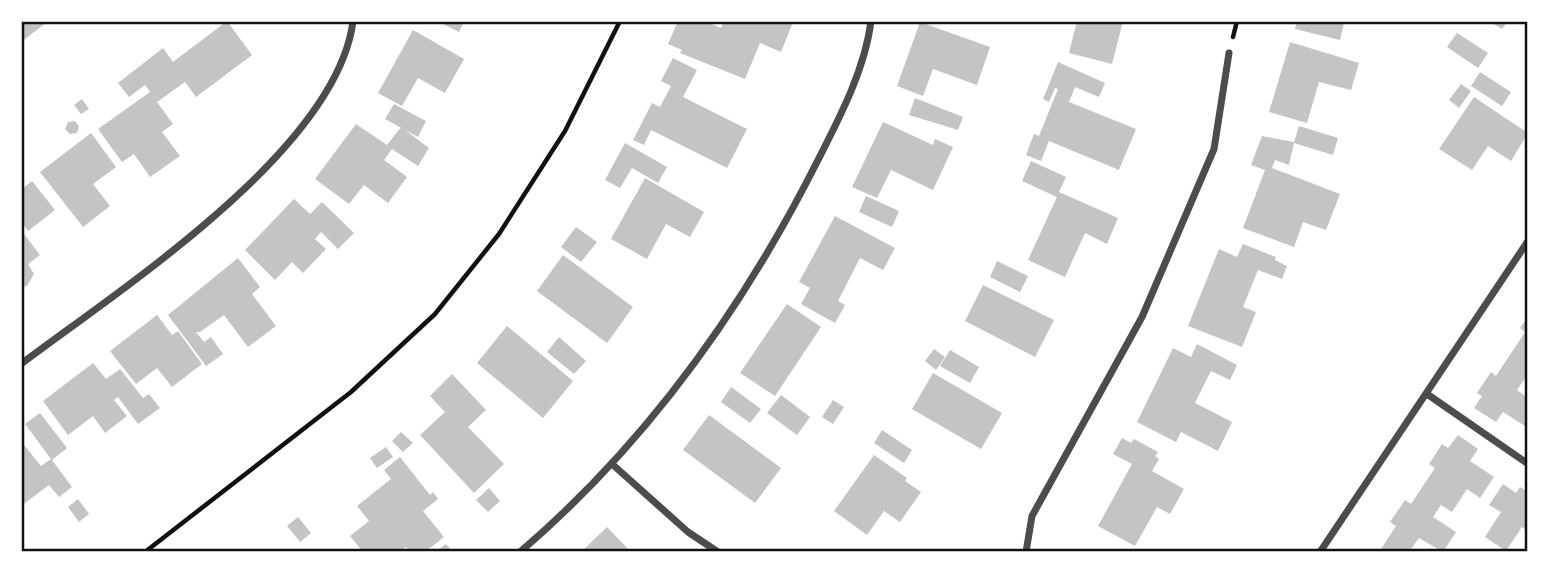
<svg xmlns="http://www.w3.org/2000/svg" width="1549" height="573" font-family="Karla,sans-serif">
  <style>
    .building { fill: #c4c4c4 }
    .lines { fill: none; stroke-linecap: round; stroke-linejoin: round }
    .path { stroke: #111; stroke-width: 4.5 }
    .minor { stroke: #4c4c4c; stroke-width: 7 }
    .neatline { fill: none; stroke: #111; stroke-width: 2.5 }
  </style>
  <rect width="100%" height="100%" fill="#fff"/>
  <!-- building -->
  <path class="building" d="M21 21H44L46 23 21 42Z
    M227 21 252 55 196 97 185 82 157 102 173 124 162 132 180 156 150 177 134 154 122 162 98 129 150 92 145 85 129 97 118 83 163 48 173 62Z
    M437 21H464L459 32Z
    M678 21H704L721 28 724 21 793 22 781 52 760 43 745 79 680 53 682 50 668 44Z
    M1077 21H1123L1112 64 1069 53Z
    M1297 21 1344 23 1340 40 1295 29Z
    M1489 21H1508L1502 29Z
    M920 22 990 47 977 85 933 69 923 96 897 86Z
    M413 30 464 59 445 93 418 78 402 106 378 93Z
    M1457 33 1488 53 1478 68 1447 47Z
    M1290 42 1359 63 1351 90 1319 82 1307 123 1269 112Z
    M673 58 697 70 683 97 747 129 727 168 651 130 644 145 633 140 652 103 660 107 671 86 661 81Z
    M1058 62 1105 83 1099 97 1075 87 1069 102 1136 129 1119 170 1049 141 1041 161 1026 155 1034 134 1039 136 1058 89 1055 88 1049 102 1043 99Z
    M1480 72 1511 92 1502 106 1471 86Z
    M1461 84 1471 91 1459 108 1449 100Z
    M1474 97 1528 133 1511 161 1488 146 1472 170 1439 149Z
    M915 98 963 117 958 130 909 115Z
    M82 99 89 109 81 114 74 105Z
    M394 104 426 121 418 137 385 119Z
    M75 121 79 126 77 133 70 134 65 129 68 122Z
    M883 122 933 145 935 139 953 147 933 190 891 170 877 198 852 187Z
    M356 124 387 145 401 127 429 148 418 166 392 149 384 160 407 177 388 203 364 185 349 204 315 179Z
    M1299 126 1338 138 1333 155 1294 143 1289 165 1275 160 1272 168 1340 194 1326 230 1303 222 1294 247 1243 228 1265 170 1251 165 1262 136 1294 142Z
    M91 133 116 167 93 184 110 206 83 227 40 172Z
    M625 143 667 167 658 183 632 168 620 188 605 180Z
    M1031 161 1066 177 1059 192 1118 218 1107 244 1085 233 1065 277 1028 260 1057 197 1022 181Z
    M645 178 704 212 690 237 666 224 647 259 611 239Z
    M32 181 55 210 28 231 21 221V190Z
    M866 196 899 211 892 227 859 212Z
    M294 199 310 214 322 202 354 233 338 249 321 232 315 239 326 249 303 273 292 262 275 280 245 250Z
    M835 216 895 248 883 270 860 258 838 301 845 305 835 323 801 304 810 288 799 282Z
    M576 227 597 242 581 262 561 247Z
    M21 230 40 255 28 264 34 274 27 286H21Z
    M1243 244 1276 257 1275 260 1287 266 1282 279 1258 270 1243 307 1256 312 1242 347 1188 326 1219 249 1237 257Z
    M563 255 633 307 607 343 537 291Z
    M238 258 260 287 252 294 276 326 248 347 224 315 200 332H196L204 342 211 337 223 354 206 366 168 315Z
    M997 261 1028 276 1020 292 990 277Z
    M983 285 1054 320 1035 357 965 321Z
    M787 304 821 327 775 396 740 373Z
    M157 315 172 335 178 331 202 364 172 387 157 368 136 384 110 351Z
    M1528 316V374L1517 390 1528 398V428L1503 412 1496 422 1474 408 1482 396 1477 393 1491 372 1496 376 1525 332 1520 328Z
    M507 326 573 381 543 418 477 363Z
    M559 337 586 361 574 374 547 352Z
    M1197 344 1237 365 1230 380 1211 371 1195 403 1232 422 1218 451 1181 432 1176 442 1137 422 1173 348 1191 357Z
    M934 349 945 357 936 370 925 361Z
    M950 350 979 367 970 383 940 366Z
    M93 363 106 379 120 369 143 398 149 394 160 408 138 424 118 397 114 400 127 416 105 433 93 416 68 435 43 401Z
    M933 373 1002 413 981 449 912 409Z
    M452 374 486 410 468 427 504 464 474 493 420 435 445 412 430 396Z
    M731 387 761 409 750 423 721 402Z
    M781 395 810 417 797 435 767 413Z
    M833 400 844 407 833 424 822 417Z
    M40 413 67 448 52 460 72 487 59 497 49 485 21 506V441L41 466 51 459 25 424Z
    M709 415 781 468 755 503 683 450Z
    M882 430 912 450 904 463 874 443Z
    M401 432 413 443 403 452 392 441Z
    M1458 435 1478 449 1470 461 1494 477 1480 498 1467 489 1452 512 1441 505 1433 517 1456 532 1443 552 1419 538 1409 552H1379L1396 526 1390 522 1405 500 1411 504 1435 468 1429 464 1442 444 1448 448Z
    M1122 438 1131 443 1134 439 1158 452 1155 456 1159 459 1152 471 1184 489 1170 514 1157 507 1135 546 1098 526 1132 464 1113 454Z
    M386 447 393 457 377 468 370 458Z
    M874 455 907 478 905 481 921 492 900 522 884 511 867 535 834 511Z
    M400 457 430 495 433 492 438 499 423 511 444 537 425 552H410L406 547 399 552H363L350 536 369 521 357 506 391 479 384 470Z
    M1503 484 1516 493 1520 487 1528 492V531L1522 527 1506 551 1485 537 1501 512 1489 505Z
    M489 488 500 501 488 512 476 500Z
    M78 499 89 514 79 522 68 507Z
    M298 517 311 533 300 542 287 526Z
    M607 527 631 552H581Z
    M446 544 453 552H435Z"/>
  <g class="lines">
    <!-- path -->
    <path class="path" d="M1233 37 1237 21
      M145 552 351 392 435 314 499 234 565 131 620 21"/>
    <!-- minor -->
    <path class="minor" d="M21 364C119 290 337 150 353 21
      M1427 394 1528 464
      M612 464 688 532 718 552
      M520 552C646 444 744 307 818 160 840 117 865 69 871 21
      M1026 552 1032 516 1142 317 1214 149 1229 53
      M1320 552 1528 241"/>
  </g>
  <!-- border -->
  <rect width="1549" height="573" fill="none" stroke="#ffffff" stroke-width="46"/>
  <rect x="23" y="23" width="1503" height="527" class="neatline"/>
</svg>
